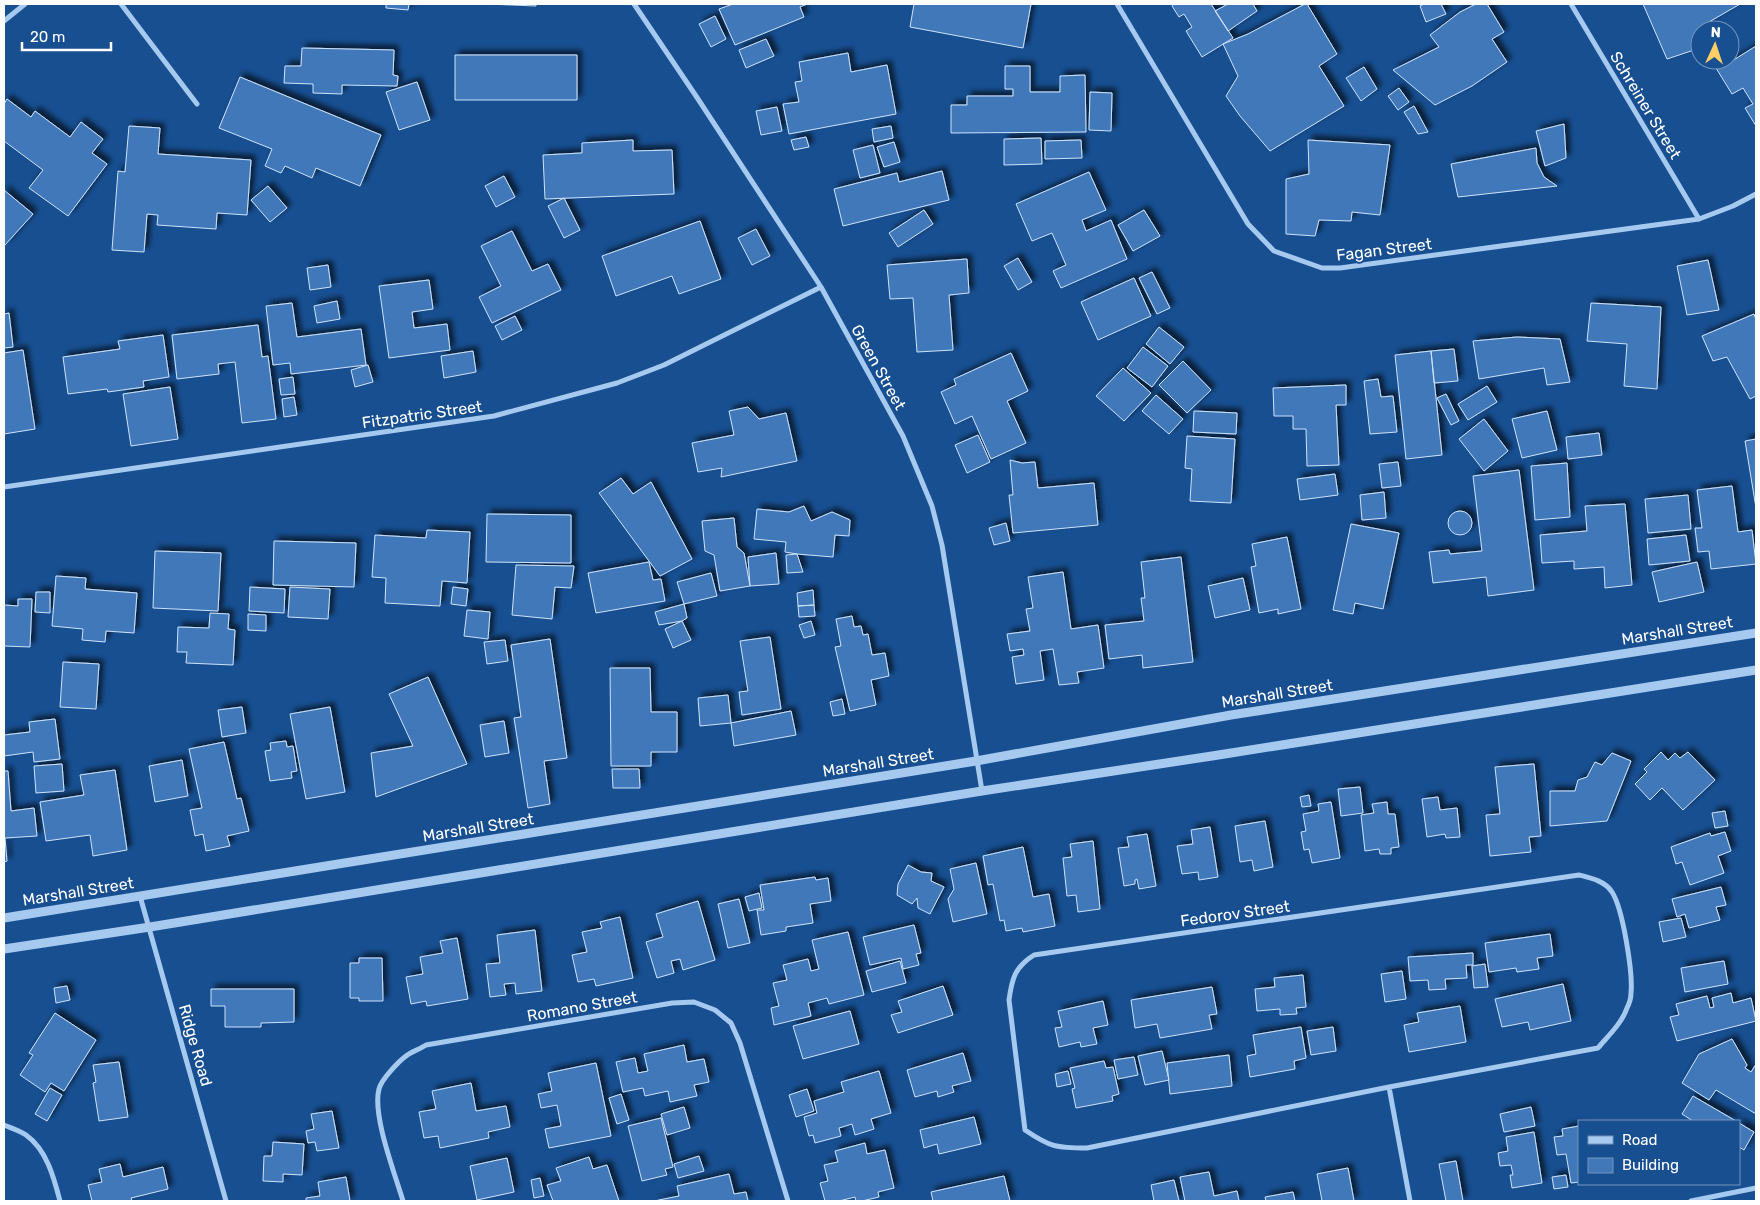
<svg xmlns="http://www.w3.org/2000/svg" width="1760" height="1205" font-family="Rubik,sans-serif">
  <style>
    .building { fill: #4078b9; stroke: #cde3fb; filter: url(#shadow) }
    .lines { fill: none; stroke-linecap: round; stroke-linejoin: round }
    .minor { stroke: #a6c9f0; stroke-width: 5 }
    .tertiary { stroke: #a6c9f0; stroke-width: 9 }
    .labels { text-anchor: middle; stroke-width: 4; stroke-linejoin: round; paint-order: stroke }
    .street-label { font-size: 16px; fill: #fff; stroke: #174f91 }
  </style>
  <defs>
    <filter id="shadow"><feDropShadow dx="4.5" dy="-4.5" stdDeviation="2.5" flood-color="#0009"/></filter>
  </defs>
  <rect width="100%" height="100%" fill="#174f91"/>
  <!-- building -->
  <path class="building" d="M386 4H409L408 10 386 8Z
    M487 4H536V6Z
    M733 4H807L800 7 804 17 735 45 719 9Z
    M914 4H1031L1023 48 910 27Z
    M1174 4H1211L1233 38 1202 57 1186 31 1192 27 1184 14 1179 17 1172 6Z
    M1228 4H1253L1257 11 1228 31 1215 11Z
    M1305 4H1307L1337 54 1319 66 1344 106 1270 151 1240 116 1226 96 1238 76 1223 44 1248 34Z
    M1424 4H1441L1446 14 1426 22 1420 6Z
    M1476 4H1487L1504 32 1492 39 1507 62 1472 86 1435 105 1393 70 1439 47 1430 35 1460 12Z
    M1643 4H1740L1709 22 1713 30H1700V48L1667 59Z
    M715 16 726 39 711 47 699 24Z
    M766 39 774 56 746 68 739 50Z
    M1756 46V126L1745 108 1753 104 1743 88 1732 94 1716 68 1731 59 1732 61Z
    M302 48 394 50 393 75 398 76 397 86 342 85V94L313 93V84L284 83 285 66H301Z
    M848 53 851 72 887 65 896 114 789 134 783 104 799 102 795 82 802 81 799 62Z
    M455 55H577V100H455Z
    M1005 66H1030V92H1060V76L1085 75 1086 132 951 133V105H967V96H1013V89H1005Z
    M1364 67 1377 89 1361 101 1346 78Z
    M240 77 381 135 360 186 316 168 312 178 285 166 281 173 265 166 272 149 219 128Z
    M417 82 430 120 399 130 386 92Z
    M1399 88 1409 102 1398 110 1388 96Z
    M1090 92 1112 93 1111 131 1089 130Z
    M7 99 31 117 35 111 70 137 81 122 103 139 92 153 107 164 68 216 29 188 43 170 4 141V104Z
    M1414 106 1428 132 1418 134 1404 112Z
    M777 107 782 131 761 135 756 111Z
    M1564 124 1566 158 1545 166 1536 131Z
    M129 126 160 128 158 154 251 160 247 215 217 213 216 229 157 225 158 215 147 214 144 252 112 250 118 171 125 172Z
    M891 126 893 138 874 142 872 129Z
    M806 137 809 147 794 150 791 140Z
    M1041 138 1042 164 1004 165V139Z
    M633 140V151L672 150 674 194 545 199 543 155 582 153V143Z
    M1081 140 1082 158 1045 159V141Z
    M1308 140 1390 145 1380 215 1352 212 1351 221 1319 220 1315 236 1286 234V179L1309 174Z
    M894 142 900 162 884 167 877 147Z
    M873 145 880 173 860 178 853 150Z
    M1536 148 1537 163 1544 177 1557 186 1458 197 1451 164Z
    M942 171 949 200 843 226 834 189 897 173 899 182Z
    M1089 172 1106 210 1082 220 1086 231 1111 220 1127 259 1061 288 1053 271 1066 265 1052 233 1032 241 1016 204Z
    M504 176 515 197 496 207 485 186Z
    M268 186 287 208 270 222 251 200Z
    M4 190 33 214 5 245 4 244Z
    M564 198 580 230 564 238 548 206Z
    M924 210 933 224 898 247 889 233Z
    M1144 210 1160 236 1133 251 1118 225Z
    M700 221 721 279 679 294 672 276 616 296 602 256Z
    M756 229 770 256 752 265 738 238Z
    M512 231 532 271 548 264 561 290 492 323 479 297 501 286 481 246Z
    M1018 258 1032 282 1018 290 1004 266Z
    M967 259 969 293 949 295 953 350 917 352 913 298 890 299 887 265Z
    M1708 260 1719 310 1687 315 1677 266Z
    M328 265 331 287 310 290 307 268Z
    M1152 272 1170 308 1157 314 1139 278Z
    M1134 278 1151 316 1098 340 1081 302Z
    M429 280 433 309 412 312 414 328 447 324 450 350 389 358 379 286Z
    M337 301 340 319 317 323 314 306Z
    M292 303 297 337 361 329 366 365 291 374 290 363 273 365 266 306Z
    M1591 303 1661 307 1657 389 1624 386 1627 344 1587 341Z
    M9 313 13 347 4 348V314Z
    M1754 314 1756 320V396L1750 399 1727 357 1713 361 1702 336Z
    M515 316 522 330 502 340 495 326Z
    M258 325 262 357 268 356 276 419 242 423 235 362 218 364 219 374 177 379 172 335Z
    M1159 327 1184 347 1170 364 1146 344Z
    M163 335 169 377 143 381 144 387 108 392 107 389 68 394 63 357 120 349 118 341Z
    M1517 337 1560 339 1570 382 1547 385 1544 368 1479 379 1473 341Z
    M1143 347 1168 366 1152 387 1127 368Z
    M1454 349 1458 381 1434 383 1431 351Z
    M23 350 35 429 4 434V353Z
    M473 351 476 372 444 378 441 356Z
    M1431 351 1442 455 1406 459 1395 355Z
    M1011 353 1028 391 1007 401 1026 443 991 459 972 416 955 424 941 392 956 385 954 379Z
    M1183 361 1211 390 1187 413 1159 385Z
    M368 365 373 382 355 387 351 370Z
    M1123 368 1151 393 1124 421 1096 396Z
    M293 377 295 394 281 395 279 379Z
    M1378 379 1381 397 1393 396 1397 432 1370 434 1364 381Z
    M1346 385V405H1336L1339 465 1307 466 1306 429H1293V416H1274L1273 388Z
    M1487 386 1497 402 1468 420 1458 404Z
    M170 387 178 439 131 446 123 394Z
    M1446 394 1459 421 1451 425 1437 398Z
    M1156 395 1183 419 1169 434 1142 411Z
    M294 397 297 415 284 417 282 399Z
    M748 407 759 419 786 413 797 461 721 477 722 468 698 472 692 443 734 435 729 411Z
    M1194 411 1237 413 1236 434 1193 432Z
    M1547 411 1557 450 1522 458 1512 419Z
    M1484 419 1508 451 1484 471 1459 439Z
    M1599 433 1602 455 1568 459 1566 437Z
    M978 435 990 462 967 473 955 445Z
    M1187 436 1235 439 1231 503 1190 501 1192 469 1185 468Z
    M1756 439V508L1745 441Z
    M1010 460 1022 463 1035 462 1038 488 1094 483 1098 525 1013 533 1009 495H1013Z
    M1398 462 1401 486 1382 488 1379 464Z
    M1567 463 1570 517 1535 520 1531 466Z
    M1519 470 1534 590 1488 596 1486 577 1433 583 1429 552 1449 550 1450 554 1482 551 1473 476Z
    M1335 474 1338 495 1300 500 1297 479Z
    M621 478 633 494 651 482 692 559 660 576 599 493Z
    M1732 486 1738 532 1752 530 1756 564 1711 569 1709 551 1698 552 1695 528H1702L1697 490Z
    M1384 492 1386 518 1362 520 1360 495Z
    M1688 495 1691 529 1648 533 1645 499Z
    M1625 504 1632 585 1605 588 1604 567 1574 569V561L1542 563 1540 535 1587 531 1585 506Z
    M804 506 811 521 832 512 850 520 849 536 835 535 833 557 797 554 785 552 786 542 754 539 757 509 789 512Z
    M1448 523a12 12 0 1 1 24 0a12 12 0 1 1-24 0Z
    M487 514 571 515V563L486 562Z
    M734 518 737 547 744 553 750 586 720 591 714 555 705 551 702 521Z
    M1006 523 1010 541 994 545 989 528Z
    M1351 524 1399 533 1383 609 1355 603 1353 614 1333 610Z
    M427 530 470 532 467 583 442 581 440 606 385 603 386 578 372 577 375 535 426 538Z
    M1686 535 1690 561 1649 565 1647 539Z
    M1287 537 1301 609 1278 614V609L1259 613 1251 567 1256 566 1252 544Z
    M274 541 356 543 354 587 273 585Z
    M155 551 221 553 218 611 153 608Z
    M776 553 779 584 750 586 748 557Z
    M797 554 803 572 787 573 786 555Z
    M1181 557 1193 662 1143 668 1142 655 1109 659 1105 625 1144 621 1141 598H1145L1141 562Z
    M649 562 653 580 661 579 665 601 596 613 588 573Z
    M1697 562 1704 592 1659 602 1652 572Z
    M516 565 574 566 571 588 555 587 552 619 512 615Z
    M1063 572 1071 629 1098 625 1104 668 1077 672 1079 683 1059 685 1053 649 1040 651 1044 680 1016 684 1012 657 1024 655 1023 649 1010 651 1007 634 1030 631 1026 609 1033 608 1028 577Z
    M711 573 717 596 684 604 677 582Z
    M56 576 86 578 85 589 137 593 134 633 106 631 105 642 82 640 83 629 52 626Z
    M1243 578 1250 610 1215 618 1208 586Z
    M250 587 285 589 284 613 249 611Z
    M290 587 330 589 328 619 288 617Z
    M453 587 468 589 466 606 451 604Z
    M813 590 814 605 798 606 797 593Z
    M36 592H50V613L35 612Z
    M18 599H32L30 647 4 646V605L18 606Z
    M684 604 687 618 682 621 659 625 655 612Z
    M814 605 815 616 799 617 798 606Z
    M467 610 490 612 488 639 464 636Z
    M210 613 229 614 228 629 235 630 233 665 186 663 187 652H177L178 627 209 628Z
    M248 614 266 615V631L248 630Z
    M852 616 854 627 861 626 863 635 868 634 872 655 885 653 889 676 871 680 876 705 850 711 835 647 841 646 836 619Z
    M682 621 691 640 673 648 665 629Z
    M811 621 815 635 804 638 799 625Z
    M770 637 781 709 742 715 739 692 748 691 740 641Z
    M550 639 567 758 544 761 550 804 528 808 514 718 521 717 511 645Z
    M505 640 508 661 487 664 484 642Z
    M63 662 99 664 96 709 60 707Z
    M610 668H650L651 712H677V752H651V766H611Z
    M428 677 467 764 376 797 371 753 413 746 389 694Z
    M728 695 731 723 700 726 698 698Z
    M842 699 845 714 833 716 830 702Z
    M242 707 246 733 222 737 218 710Z
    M330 707 345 792 306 799 290 714Z
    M791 711 796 735 734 746 731 723Z
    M55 719 60 759 34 762 33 752 4 756V735L30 732 29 722Z
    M504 721 509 753 485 757 480 725Z
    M286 741 287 747 293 746 297 771 291 772 292 778 270 781 265 751 271 750 270 743Z
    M224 742 237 799 241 798 249 831 227 836 230 846 206 851 203 834 195 836 190 810 202 808 189 749Z
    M1661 752 1668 760 1675 753 1680 758 1688 752 1715 780 1683 810 1662 788 1650 800 1635 784 1647 772 1644 769Z
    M1612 753 1631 761 1607 821 1550 826V791H1575L1578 780 1587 777 1595 762 1602 765Z
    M182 760 188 796 155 802 149 766Z
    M62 764 64 791 36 793 34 766Z
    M1534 764 1541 836 1529 837 1531 852 1490 856 1486 815 1500 814 1495 767Z
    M612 769H639L640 788H613Z
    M115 770 127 850 93 856 90 835 46 841 40 802 84 795 80 775Z
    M4 771H8L11 811 34 808 37 836 5 838 7 861 4 862Z
    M1360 787 1363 813 1341 816 1338 789Z
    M1309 795 1311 806 1302 807 1300 797Z
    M1438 797 1440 810 1457 808 1460 837 1446 838 1445 834 1427 837 1422 799Z
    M1331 802 1340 858 1312 863 1309 849 1304 850 1301 832 1306 831 1303 814 1319 811 1318 804Z
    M1387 802 1388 814H1395L1399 847 1391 848V854H1380L1379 849 1365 851 1361 815 1374 813 1372 804Z
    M1725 811 1728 826 1715 828 1712 813Z
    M1265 821 1273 867 1254 871 1252 860 1240 862 1235 826Z
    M1210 827 1218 877 1199 880 1198 872 1182 874 1177 846 1193 844 1191 830Z
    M1725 832 1731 851 1718 856 1724 873 1690 885 1682 862 1676 864 1671 847 1710 833 1711 836Z
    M1147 834 1156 886 1139 889 1137 879 1135 880V884L1124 886 1118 848 1129 847 1127 837Z
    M1093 841 1100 909 1078 912 1076 895 1067 896 1063 858 1072 857 1070 844Z
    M1023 847 1033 897 1049 894 1055 926 1023 932 1022 928 1006 931 1004 920 1000 921 993 884 988 885 983 856Z
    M976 863 987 914 953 922 948 899 954 889 950 869Z
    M908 865 921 872 932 873 931 881 944 887 930 914 918 908 917 898 912 904 897 895 898 884Z
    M815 877 816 880 828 878 831 901 810 904 813 923 786 927V931L761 935 757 910H764L760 885Z
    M1721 887 1726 905 1716 907 1720 920 1689 928 1685 914 1677 917 1672 899Z
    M759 893 762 908 749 911 745 897Z
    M739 899 750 943 728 948 718 904Z
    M698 901 715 960 683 970 680 959 671 961 674 973 657 978 646 942 663 937 656 914Z
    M620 917 633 978 596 986 594 979 578 982 572 955 587 952 582 932 602 928 600 922Z
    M1681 918 1686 937 1663 942 1659 922Z
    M914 925 921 953 916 954 919 965 903 969 901 958 870 965 863 937Z
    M535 930 542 991 516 994 515 983 504 984 506 995 490 997 486 964 500 963 497 935Z
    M848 932 864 995 829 1004 827 998 808 1003 811 1016 774 1025 771 1008 779 1006 773 983 787 980 783 965 808 959 811 971 819 969 812 940Z
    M1550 934 1553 956 1537 958 1539 969 1517 972 1516 968 1489 972 1485 943Z
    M457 938 468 999 427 1006 426 1001 411 1004 406 977 423 974 420 957 443 953 440 941Z
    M1473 953V965H1466L1467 978 1445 979 1446 989 1429 990 1428 980 1410 981 1408 957Z
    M359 958H382L383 1001H359V998H350V963H359Z
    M900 961 906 983 872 992 866 971Z
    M1724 961 1728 984 1685 992 1681 968Z
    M1485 964 1488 987 1474 988 1472 966Z
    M1402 971 1406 999 1385 1002 1381 974Z
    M1303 975 1306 1007 1296 1008 1297 1014 1280 1015V1009L1257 1011 1255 989 1275 987 1274 978Z
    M1563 984 1571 1021 1530 1030 1528 1022 1502 1027 1495 999Z
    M67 986 70 1000 56 1003 54 988Z
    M943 986 953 1015 898 1033 891 1015 902 1012 898 1001Z
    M1212 987 1217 1014 1209 1015 1212 1029 1160 1038 1157 1024 1135 1028 1131 1000Z
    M211 989H294V1022L261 1023V1027H225V1006H211Z
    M1731 993 1733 1003 1751 998 1756 1021 1677 1041 1670 1017 1679 1015 1676 1004 1707 996 1710 1008 1714 1007 1712 998Z
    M1103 1001 1108 1025 1093 1028 1097 1044 1081 1047 1080 1042 1059 1047 1055 1028 1062 1027 1058 1011Z
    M1460 1006 1466 1042 1409 1052 1404 1025 1419 1022 1417 1013Z
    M850 1011 859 1044 803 1059 793 1026Z
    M55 1013 96 1040 64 1091 51 1083 45 1092 20 1075 33 1055 29 1053Z
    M1301 1027 1306 1058 1294 1061 1295 1069 1250 1077 1247 1056 1256 1054 1253 1035Z
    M1333 1027 1336 1051 1311 1055 1307 1031Z
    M1732 1039 1747 1065 1745 1068 1751 1072 1756 1064V1114L1716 1090 1709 1100 1682 1083 1699 1054Z
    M684 1045 687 1062 704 1059 709 1082 694 1085 697 1096 670 1102 668 1091 645 1096 643 1088 623 1092 616 1062 635 1058 638 1073 648 1071 644 1054Z
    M1162 1051 1169 1080 1145 1085 1138 1056Z
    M963 1053 971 1081 952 1086 954 1092 938 1097 937 1091 915 1097 907 1070Z
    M1229 1055 1232 1086 1170 1094 1167 1063Z
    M1134 1057 1138 1075 1118 1079 1114 1060Z
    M1104 1061 1106 1068 1113 1067 1119 1094 1112 1096 1113 1101 1076 1108 1072 1089 1075 1088 1070 1068Z
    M119 1062 128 1117 99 1121 93 1083 96 1082 93 1065Z
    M596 1063 611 1136 549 1148 545 1129 561 1126 557 1105 541 1108 538 1094 552 1091 548 1073Z
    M879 1071 891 1113 871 1119 874 1129 855 1135 852 1124 839 1128 841 1136 815 1143 813 1135 809 1136 804 1117 817 1113 814 1101 844 1092 841 1082Z
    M1068 1071 1071 1084 1057 1087 1055 1074Z
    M471 1083 476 1111 506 1106 510 1127 488 1132 489 1138 440 1148 438 1136 424 1138 419 1112 436 1109 432 1091Z
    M50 1088 62 1095 47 1121 35 1114Z
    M807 1089 814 1111 796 1117 789 1095Z
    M621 1094 629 1120 617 1124 609 1098Z
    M1693 1096 1736 1121H1693L1682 1114Z
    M684 1107 690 1128 667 1135 661 1114Z
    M1531 1107 1535 1126 1504 1132 1500 1114Z
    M332 1111 339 1148 317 1151 315 1142 308 1143 306 1131 314 1129 311 1114Z
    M974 1117 981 1144 939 1154 937 1144 924 1148 920 1130Z
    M661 1118 673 1167 665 1169 667 1175 642 1181 628 1126Z
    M1739 1123 1754 1132 1744 1150 1739 1147Z
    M1579 1126V1182L1571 1183 1566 1154 1557 1155 1554 1137 1563 1136 1562 1129Z
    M1534 1132 1542 1183 1512 1188 1510 1175H1513L1511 1165 1500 1166 1498 1153 1508 1151 1506 1137Z
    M273 1142 304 1144 302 1175 283 1174V1182L263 1181 264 1156H272Z
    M865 1143 867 1154 885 1150 894 1188 878 1192 879 1197 862 1201H856L855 1197 839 1201H825L820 1183 828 1181 824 1165 838 1162 835 1151Z
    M699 1156 704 1171 678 1178 674 1164Z
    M589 1157 593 1169 607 1165 619 1201H553L547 1185 561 1181 556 1168Z
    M507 1158 514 1192 477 1200 470 1166Z
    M1456 1161 1463 1201H1446L1439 1164Z
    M120 1164 123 1177 163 1167 168 1189 131 1198 132 1201H92L88 1185 102 1182 99 1169Z
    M1348 1168 1354 1201H1322L1317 1174Z
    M1209 1172 1214 1196 1237 1191 1239 1201H1185L1180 1177Z
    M729 1174 734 1194 746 1192 748 1201H654L679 1196 677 1186Z
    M1566 1175 1568 1187 1554 1189 1552 1177Z
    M1004 1176 1010 1201H933L931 1192Z
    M346 1177 350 1201H306V1198L320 1196 318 1182Z
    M540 1178 544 1196 534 1198 531 1180Z
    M1174 1180 1179 1201H1154L1151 1185Z
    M1293 1192 1295 1201H1266L1265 1197Z"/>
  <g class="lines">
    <!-- minor -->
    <path class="minor" d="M121 4 197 104
      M634 4 698 99 821 287 903 436 932 506 942 545 982 791
      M1117 4 1248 224 1274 251 1322 268H1340L1699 219 1733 206 1756 194
      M1571 4 1699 219
      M4 21 25 4
      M4 487 494 416 617 383 664 365 821 287
      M1579 875C1591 878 1605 881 1612 892 1623 909 1633 973 1631 993 1631 998 1629 1004 1627 1008 1622 1023 1608 1036 1598 1048L1389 1087 1087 1148C1056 1148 1050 1147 1025 1130L1009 1000C1012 978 1015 967 1034 955Z
      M140 896 226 1201
      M1389 1087 1410 1201
      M4 1125C11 1128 20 1131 26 1135 47 1150 54 1178 60 1201
      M403 1201C395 1174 372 1115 379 1089 381 1080 398 1062 406 1056 411 1052 420 1049 426 1045L672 1003 694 1002 715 1010 731 1023 740 1043 788 1201
      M1691 1201 1756 1188"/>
    <!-- tertiary -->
    <path class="tertiary" d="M4 918 976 761 1231 715 1756 633
      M4 949 150 927 982 791 1212 756 1756 670"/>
  </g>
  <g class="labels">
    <!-- street labels -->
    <g class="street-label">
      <text transform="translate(1646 105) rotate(59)" y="6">Schreiner Street</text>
      <text transform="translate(1384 249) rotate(-7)" y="6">Fagan Street</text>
      <text transform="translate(879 367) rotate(61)" y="6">Green Street</text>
      <text transform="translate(422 414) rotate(-8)" y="6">Fitzpatric Street</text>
      <text transform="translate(1677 630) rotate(-9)" y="6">Marshall Street</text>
      <text transform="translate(1277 693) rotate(-9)" y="6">Marshall Street</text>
      <text transform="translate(878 762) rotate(-9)" y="6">Marshall Street</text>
      <text transform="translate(478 827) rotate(-9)" y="6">Marshall Street</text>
      <text transform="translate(78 891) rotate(-9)" y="6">Marshall Street</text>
      <text transform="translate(1235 913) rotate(-8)" y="6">Fedorov Street</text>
      <text transform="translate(582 1006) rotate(-10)" y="6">Romano Street</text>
      <text transform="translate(196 1045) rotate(74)" y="6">Ridge Road</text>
    </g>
  </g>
  <!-- border -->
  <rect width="1760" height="1205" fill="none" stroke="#ffffff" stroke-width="10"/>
  <!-- legend -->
  <rect x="1578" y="1120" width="162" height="65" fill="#174f91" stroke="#7495bd"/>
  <rect x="1588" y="1136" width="25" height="8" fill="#a6c9f0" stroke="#7495bd"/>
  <text x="1622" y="1145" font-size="15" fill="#ffffff">Road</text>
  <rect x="1588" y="1158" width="25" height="15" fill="#4078b9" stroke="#7495bd"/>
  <text x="1622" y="1170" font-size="15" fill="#ffffff">Building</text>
  <!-- north arrow -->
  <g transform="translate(1715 45) rotate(3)"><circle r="24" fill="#174f91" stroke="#7495bd"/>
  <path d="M0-4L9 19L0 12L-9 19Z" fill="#ffcf65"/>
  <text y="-8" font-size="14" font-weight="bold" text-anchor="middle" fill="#ffffff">N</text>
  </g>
  <!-- scale -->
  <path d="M22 42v8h89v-8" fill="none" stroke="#ffffff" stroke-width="2.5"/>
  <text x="30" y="42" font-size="15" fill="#ffffff" stroke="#174f91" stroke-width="4" paint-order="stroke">20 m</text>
</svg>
